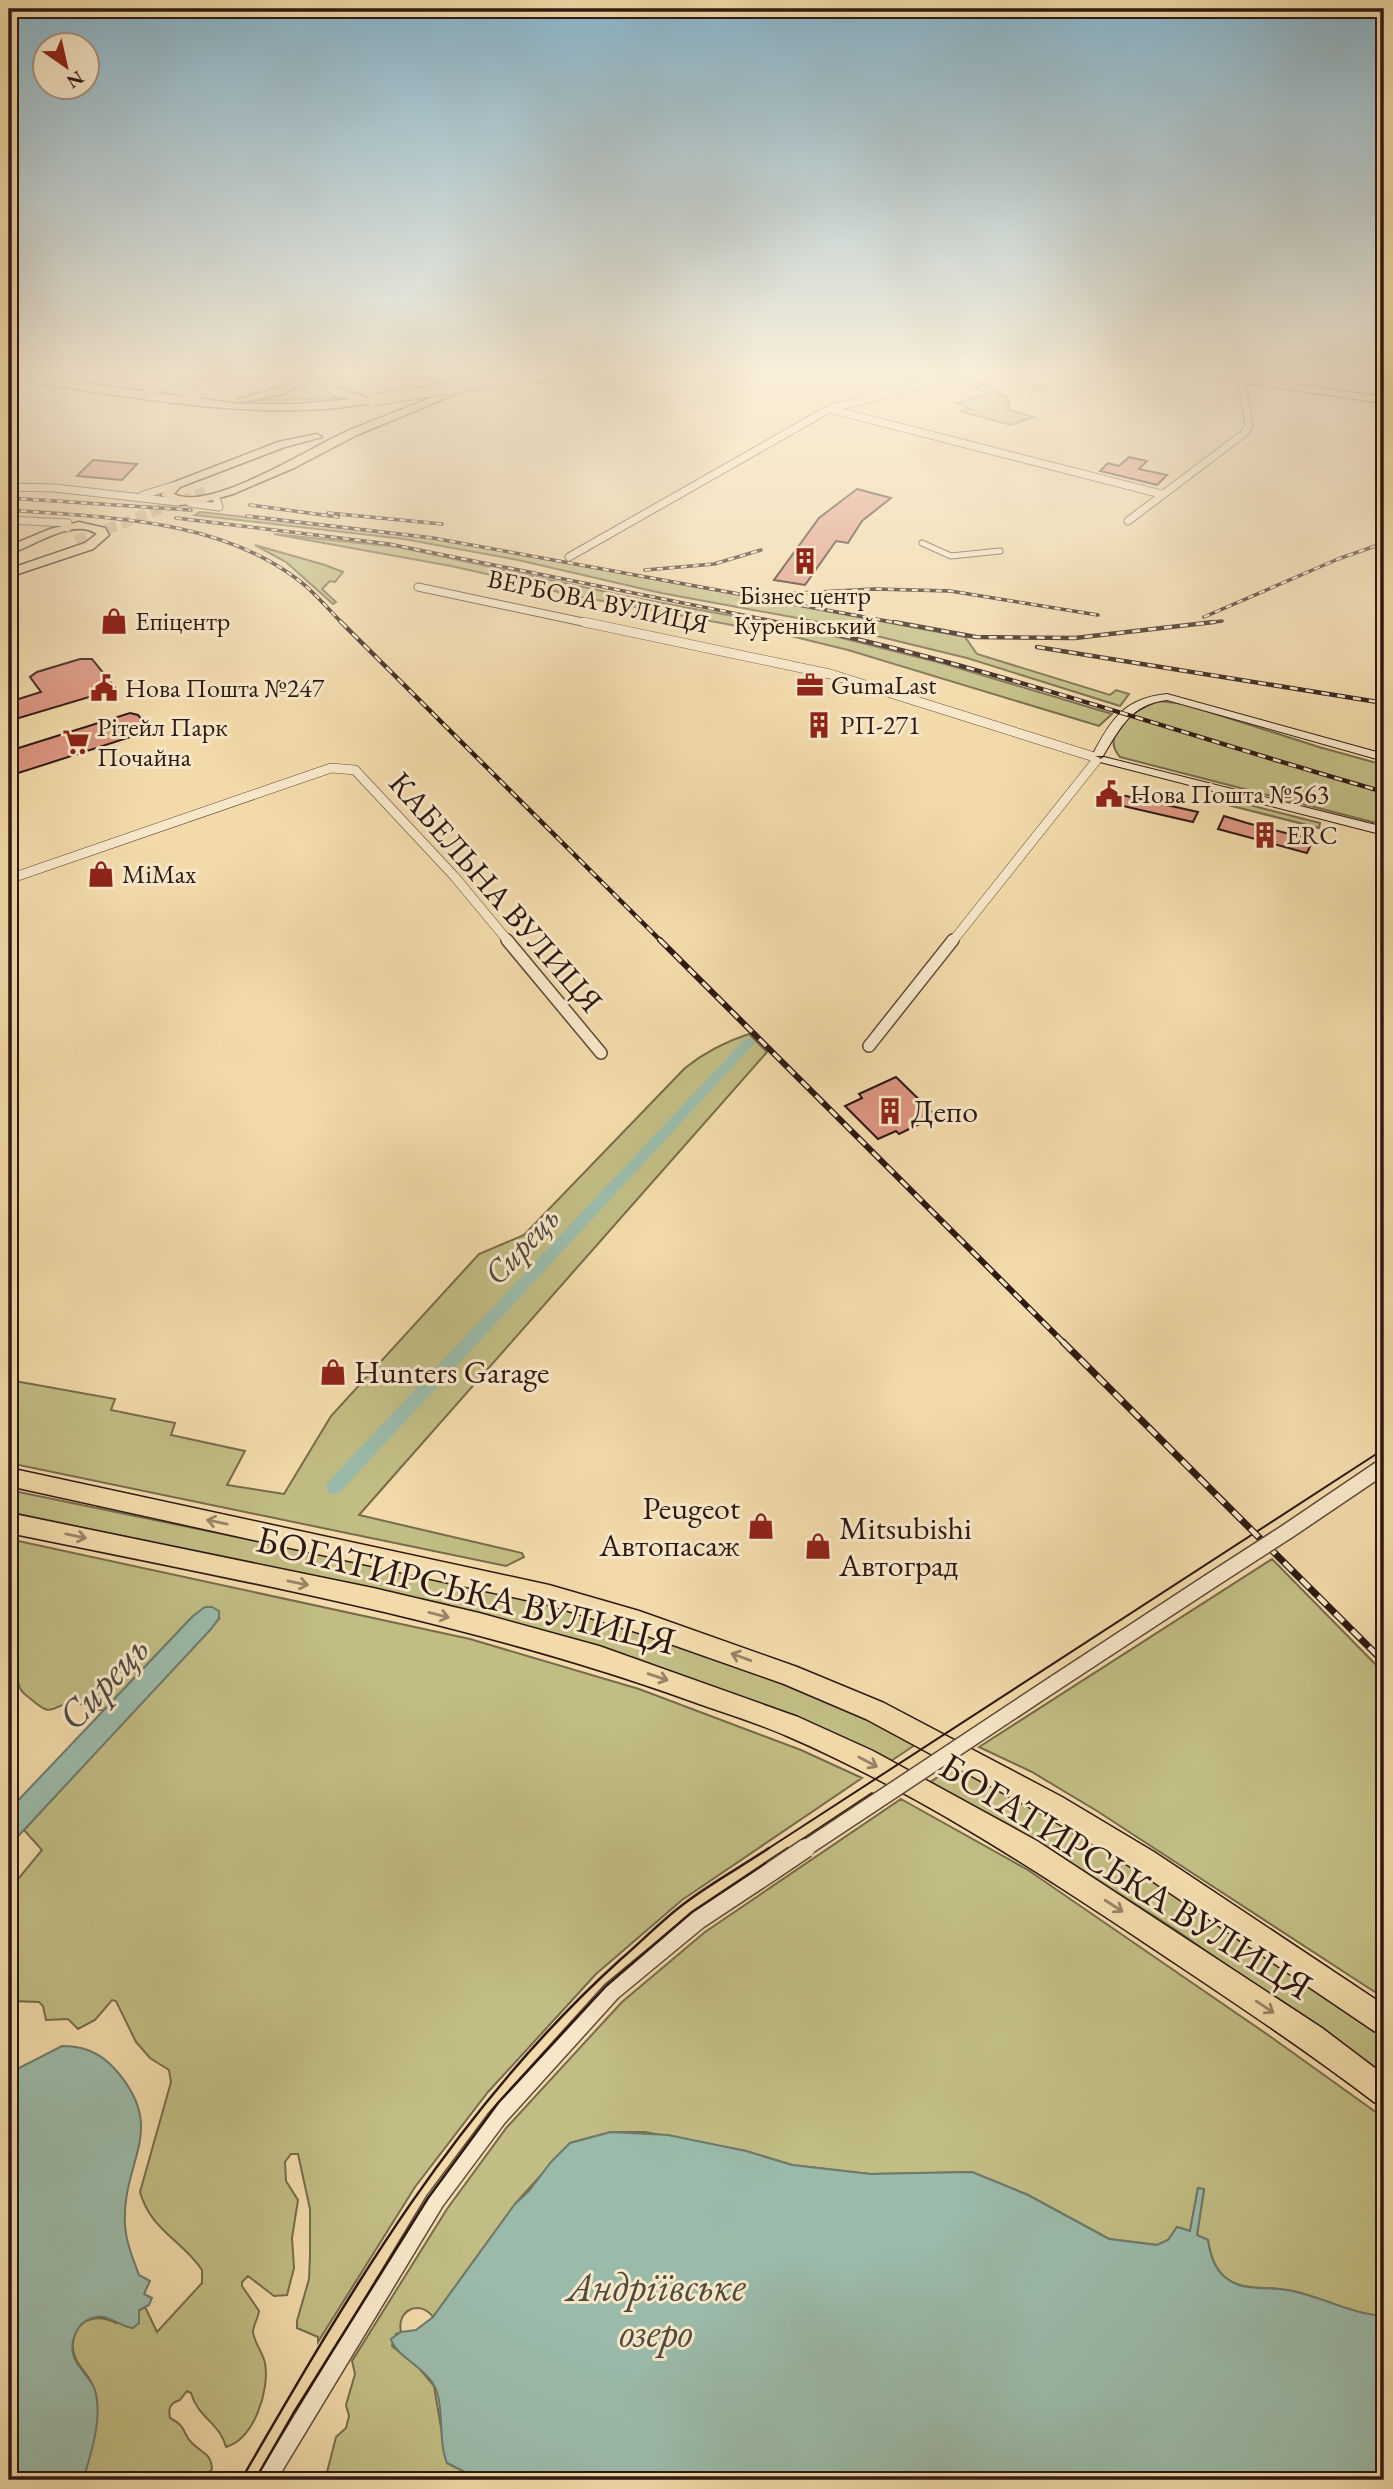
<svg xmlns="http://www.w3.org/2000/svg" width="1393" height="2489" font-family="'EB Garamond',serif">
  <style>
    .green { fill: #c1bd84; stroke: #776b4b; stroke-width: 2 }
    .water { fill: #9bbbaa; stroke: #6f7a6d; stroke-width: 2 }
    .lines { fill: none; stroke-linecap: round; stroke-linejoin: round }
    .canal { fill: #9bbbaa; fill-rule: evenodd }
    .building { fill: #dd9581; stroke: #2d1912; stroke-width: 2 }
    .primary-tunnel { stroke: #cbb38c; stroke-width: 11; stroke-dasharray: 11 5; stroke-linecap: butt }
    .pedestrian-casing { stroke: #5e4938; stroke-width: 7 }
    .minor-far4-casing { stroke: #5e4938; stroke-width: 9 }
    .minor-far3-casing { stroke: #5e4938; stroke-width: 10 }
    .minor-far2-casing { stroke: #5e4938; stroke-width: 14 }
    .minor-far1-casing { stroke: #5e4938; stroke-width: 18 }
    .minor-casing { stroke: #5e4938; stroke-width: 21 }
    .secondary-casing { stroke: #2d1912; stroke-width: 2 }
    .primary-casing { stroke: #2d1912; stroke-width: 3 }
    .pedestrian { stroke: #f7e7c8; stroke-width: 5 }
    .minor-far4 { stroke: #f7e7c8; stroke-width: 7 }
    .minor-far3 { stroke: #f7e7c8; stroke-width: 9 }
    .minor-far2 { stroke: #f7e7c8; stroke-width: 11 }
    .minor-far1 { stroke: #f7e7c8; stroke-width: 15 }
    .minor { stroke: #f7e7c8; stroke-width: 18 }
    .secondary { fill: #f7e7c8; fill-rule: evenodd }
    .primary { fill: #f2daaa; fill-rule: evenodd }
    .tram-far1 { stroke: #2d1912; stroke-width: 2 }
    .tram { stroke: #2d1912; stroke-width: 2.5 }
    .rail-far3-casing { stroke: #2d1912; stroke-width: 3.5 }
    .rail-far2-casing { stroke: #2d1912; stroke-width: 4.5 }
    .rail-far1-casing { stroke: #2d1912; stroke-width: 6 }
    .rail-casing { stroke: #2d1912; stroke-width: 7 }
    .rail-far3 { stroke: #f7e7c8; stroke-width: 2; stroke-dasharray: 6; stroke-linecap: butt }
    .rail-far2 { stroke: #f7e7c8; stroke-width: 2.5; stroke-dasharray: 8; stroke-linecap: butt }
    .rail-far1 { stroke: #f7e7c8; stroke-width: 3.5; stroke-dasharray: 10; stroke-linecap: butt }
    .rail { stroke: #f7e7c8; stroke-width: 4.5; stroke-dasharray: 12; stroke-linecap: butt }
    .minor-bridge-far1-casing { stroke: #5e4938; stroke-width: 18; stroke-linecap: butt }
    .minor-bridge-casing { stroke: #5e4938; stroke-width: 21; stroke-linecap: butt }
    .primary-bridge-casing { stroke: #2d1912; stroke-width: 13; stroke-linecap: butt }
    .minor-bridge-far1 { stroke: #f7e7c8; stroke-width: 15 }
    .minor-bridge { stroke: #f7e7c8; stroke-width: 18 }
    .primary-bridge { stroke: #f2daaa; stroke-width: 11 }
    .oneway { stroke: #998366 }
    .labels { text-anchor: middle; stroke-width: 6; stroke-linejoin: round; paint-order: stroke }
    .far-poi-label { font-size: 26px; fill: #2d1912; stroke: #f7e7c8; text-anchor: start }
    .far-street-label { font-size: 26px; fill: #2d1912; stroke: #f7e7c8 }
    .street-label { font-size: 32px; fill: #2d1912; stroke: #f7e7c8 }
    .poi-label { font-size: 32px; fill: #2d1912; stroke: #f7e7c8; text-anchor: start }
    .water-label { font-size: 33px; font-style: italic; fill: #4e4a40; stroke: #f7e7c8 }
    .near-street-label { font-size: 38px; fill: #2d1912; stroke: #f7e7c8 }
    .near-water-label { font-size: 40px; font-style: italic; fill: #4e4a40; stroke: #f7e7c8 }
  </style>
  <rect width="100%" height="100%" fill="#f2daaa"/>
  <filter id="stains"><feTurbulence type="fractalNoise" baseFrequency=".00286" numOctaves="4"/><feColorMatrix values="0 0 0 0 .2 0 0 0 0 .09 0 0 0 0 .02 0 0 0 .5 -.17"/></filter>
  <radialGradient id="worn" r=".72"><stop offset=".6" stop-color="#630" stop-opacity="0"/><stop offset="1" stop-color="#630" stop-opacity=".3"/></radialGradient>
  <!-- green -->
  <path class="green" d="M989 371H1005L1002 373 1044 387 1031 393 1014 388Z
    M329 374 323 380 321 387 332 395 345 398 246 401 267 397Z
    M972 379 1007 397 1010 403 1007 409 1033 417 1011 425 959 411 971 409 957 403 988 394 966 381Z
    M200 512 438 539 965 637 977 654 1110 695 1116 690 1129 694 1120 706 967 658 819 622 661 593 518 560 404 539 195 515Z
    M274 534 398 547 630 597 814 631 945 664 1112 714 1099 726 848 650 791 636 565 594 523 582 451 566Z
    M255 545 325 565 343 572 335 582 330 581 322 589 336 602 333 604 286 562Z
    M1159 701 1184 704 1319 747 1384 765V825L1120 757C1098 732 1138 708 1159 701Z
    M1230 800 1320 823 1319 828 1228 805Z
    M749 1034 767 1052 359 1515 522 1553 524 1557 506 1566 9 1463V1380L115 1399 111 1410 175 1423 171 1435 245 1451 227 1485 284 1494 331 1416 479 1254 524 1235 685 1068C705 1052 724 1042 749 1034Z
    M9 1490 494 1590 606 1620 724 1659 869 1719 918 1743 891 1761 483 1615 444 1604 9 1512Z
    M9 1539 470 1639 639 1689 801 1750 862 1778 682 1900 596 1974 488 2092 415 2187 318 2342V2337L297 2328V2321L309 2279 310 2256V2209L298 2154H291L285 2162 286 2181 298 2200 292 2238 294 2268 287 2295 274 2296 248 2276 242 2282V2286L259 2311C258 2319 253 2325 253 2332 254 2342 263 2353 265 2363 270 2390 254 2439 226 2447 220 2423 198 2418 191 2393L187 2391 180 2400C170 2403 168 2408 170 2418 189 2428 181 2433 192 2443 201 2453 211 2452 212 2469L203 2480H83C92 2452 95 2424 94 2393 94 2375 71 2365 73 2344 75 2319 96 2313 116 2323L145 2307 157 2332 202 2283V2270C182 2240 151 2231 140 2192L171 2082 169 2070 150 2058 136 2042 116 2001 112 2000 95 2020 78 2029 68 2019 46 2020 43 2006 39 2002 12 2001 9 1997V1890L42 1850 24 1830 219 1619 193 1616 104 1710H94L74 1701C50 1707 53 1718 32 1700 25 1694 20 1692 18 1682L9 1681Z
    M1272 1559 1384 1673V1998L1097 1811 1032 1772 979 1747Z
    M958 1763 1193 1900 1384 2037V2075L1176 1930 1046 1847 929 1783Z
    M901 1799 1028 1870 1271 2037 1384 2118V2316C1346 2314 1314 2292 1279 2289 1261 2287 1242 2290 1226 2278 1214 2269 1210 2255 1208 2240L1197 2235 1204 2190 1198 2188 1190 2231 1177 2227 1168 2240 1157 2245 1109 2239 1028 2195 972 2172 870 2174 792 2165 746 2151 645 2132H611L570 2143 515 2204 433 2317C420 2299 396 2310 401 2332L396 2334 392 2346 419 2368 434 2386 447 2463 481 2480H325L336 2437 346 2428 349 2416 346 2405 355 2374 352 2361 447 2209 507 2127 622 2002 705 1932Z"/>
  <!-- water -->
  <path class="water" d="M205 1607H212L219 1611V1618L211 1629 9 1846V1810L193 1616Z
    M62 2046C83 2046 99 2052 114 2068 170 2130 121 2160 125 2225 126 2242 133 2259 139 2275L150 2281 144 2294 152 2298 149 2305 139 2310V2323L133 2328C121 2327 110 2315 97 2317 76 2320 66 2345 77 2363 82 2372 92 2380 95 2390 103 2418 91 2454 83 2480H9V2073Z
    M611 2132 668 2135 746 2151 792 2165 870 2174 972 2172 1028 2195 1109 2239 1157 2245 1168 2240 1177 2227 1190 2231 1198 2188 1204 2189 1197 2235 1208 2240C1210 2255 1214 2269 1226 2278 1242 2291 1261 2287 1279 2289 1315 2292 1347 2314 1384 2316V2480H481L447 2463C437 2440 446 2402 432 2382 423 2367 394 2354 391 2339L401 2332 416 2330 433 2317 515 2204 529 2191 551 2162 570 2143Z"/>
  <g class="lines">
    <!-- canal -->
    <path class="canal" d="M749 1038 755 1042 753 1045 340 1492 334 1494 328 1492 326 1487 328 1482 745 1039Z"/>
  </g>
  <!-- building -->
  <path class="building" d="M1129 457 1147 461 1139 469 1167 475 1157 485 1100 471 1108 463 1119 466Z
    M93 460 137 464 122 480 77 476Z
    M857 489 891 498 862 521 848 543 836 541 805 585 774 580 819 518Z
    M80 659H92L116 689 9 721V702L41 692 30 677 37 672Z
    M130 713 138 715 148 727 143 733 9 776V751Z
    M1108 792 1198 812 1193 822 1119 805 1117 807 1101 803Z
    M1224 816 1247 823 1313 840 1307 853 1218 829Z
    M896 1077 936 1116 899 1134 896 1131 878 1139 845 1106 862 1098 859 1094Z"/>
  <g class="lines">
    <!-- primary-tunnel -->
    <path class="primary-tunnel" d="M76 541 205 492"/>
    <defs>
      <path id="pedestrian" d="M922 543 951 556 1000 551"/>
      <path id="minor-far4" d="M173 385 177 391 198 395
        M148 390 173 385 183 371
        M833 410 1161 494
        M9 487 55 488 177 502
        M143 495 176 485
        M190 503 219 507 216 498
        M9 520 68 523 67 528
        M1128 521 1243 434 1249 426 1240 371
        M569 557 829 409 974 371
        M418 587 592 624"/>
      <path id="minor-far3" d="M584 622 830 674 1091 756
        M9 879 331 768 355 770 454 876 509 942
        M952 942 1096 761"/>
      <path id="minor-far2" d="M507 940 601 1053
        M869 1046 953 940"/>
      <path id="minor-far1" d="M1288 1531 1384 1466
        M1055 1683 1209 1582"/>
      <path id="minor" d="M266 2480 435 2201 497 2118 612 1991 698 1920 772 1871"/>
      <path id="secondary" d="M1167 694 1384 754V761L1167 700C1131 704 1120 728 1103 756H1095L1093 754C1111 719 1125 698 1167 694Z
        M1104 757 1384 827V835L1100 762 1098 760Z"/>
      <path id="primary" d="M323 371H337L278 395 244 402 239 399 271 390Z
        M344 371H357L338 382 336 388 362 395 363 398H377V402C262 425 124 395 9 379V373L240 404H298L351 399 335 396 326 389 329 378Z
        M465 371H479L415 397 406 395Z
        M497 371H511L357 435 294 468 233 494 201 503 180 505 161 495 172 483 278 442 317 434 322 437 285 447 180 487 174 494C211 513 315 444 352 429 401 410 449 390 497 371Z
        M575 371H600L534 383 529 380Z
        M1178 371H1203L1384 397V403L1183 374Z
        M79 522 105 528 109 535 93 549 9 577V569L85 543 97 534C73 517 33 547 9 554V546L50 529Z
        M9 1468 549 1585 639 1611 797 1667 884 1703 1062 1797 1154 1852 1384 2005V2035L1374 2031 1136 1870 1044 1815 866 1719 784 1684 639 1633 549 1605 9 1486Z
        M9 1513 373 1588 479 1613 599 1646 798 1717 873 1751 1037 1841 1322 2028 1384 2075V2106L1374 2102C1298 2044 1218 1992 1139 1939 1026 1864 912 1790 787 1736 755 1722 721 1712 688 1700 468 1621 237 1580 9 1533Z"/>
    </defs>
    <!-- pedestrian casing -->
    <use href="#pedestrian" class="pedestrian-casing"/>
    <!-- minor-far4 casing -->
    <use href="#minor-far4" class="minor-far4-casing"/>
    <!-- minor-far3 casing -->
    <use href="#minor-far3" class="minor-far3-casing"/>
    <!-- minor-far2 casing -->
    <use href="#minor-far2" class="minor-far2-casing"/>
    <!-- minor-far1 casing -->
    <use href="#minor-far1" class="minor-far1-casing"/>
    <!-- minor casing -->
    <use href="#minor" class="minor-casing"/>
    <!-- secondary casing -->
    <use href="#secondary" class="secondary-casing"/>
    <!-- primary casing -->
    <use href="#primary" class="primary-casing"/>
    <!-- pedestrian -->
    <use href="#pedestrian" class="pedestrian"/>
    <!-- minor-far4 -->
    <use href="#minor-far4" class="minor-far4"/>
    <!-- minor-far3 -->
    <use href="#minor-far3" class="minor-far3"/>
    <!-- minor-far2 -->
    <use href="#minor-far2" class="minor-far2"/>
    <!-- minor-far1 -->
    <use href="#minor-far1" class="minor-far1"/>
    <!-- minor -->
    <use href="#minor" class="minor"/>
    <!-- secondary -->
    <use href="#secondary" class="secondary"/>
    <!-- primary -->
    <use href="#primary" class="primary"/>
    <!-- tram-far1 -->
    <path class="tram-far1" d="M766 1850 1384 1449
      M786 1850 872 1793"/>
    <!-- tram -->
    <path class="tram" d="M241 2480C351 2290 456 2108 621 1959 642 1941 662 1920 685 1903 711 1883 741 1867 769 1848
      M255 2480 293 2414 428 2198 498 2103 606 1986 692 1912 788 1848"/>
    <defs>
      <path id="rail-far3" d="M9 498 191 510
        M250 505 338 517
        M9 510C108 518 219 518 301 582 316 594 329 610 343 624
        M328 513 442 524
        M247 516 433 538 903 624
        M176 518 389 544 788 624
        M645 570 714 564 761 550
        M780 594 874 589 950 591 1098 615
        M1204 617 1338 559 1384 543
        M1198 624 1222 621"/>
      <path id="rail-far2" d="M341 622 662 942
        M780 622C985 664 1183 735 1384 792
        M894 622 976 637 1075 638 1214 622
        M1037 647 1384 703"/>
      <path id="rail-far1" d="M660 940 1064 1343"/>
      <path id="rail" d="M1063 1342 1384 1662"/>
    </defs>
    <!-- rail-far3 casing -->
    <use href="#rail-far3" class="rail-far3-casing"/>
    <!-- rail-far2 casing -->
    <use href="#rail-far2" class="rail-far2-casing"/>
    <!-- rail-far1 casing -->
    <use href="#rail-far1" class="rail-far1-casing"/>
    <!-- rail casing -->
    <use href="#rail" class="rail-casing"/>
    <!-- rail-far3 -->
    <use href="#rail-far3" class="rail-far3"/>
    <!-- rail-far2 -->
    <use href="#rail-far2" class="rail-far2"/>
    <!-- rail-far1 -->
    <use href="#rail-far1" class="rail-far1"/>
    <!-- rail -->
    <use href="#rail" class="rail"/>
    <defs>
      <path id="minor-bridge-far1" d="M1209 1582 1288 1531
        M803 1850 1055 1683"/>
      <path id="minor-bridge" d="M772 1871 806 1848"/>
      <path id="primary-bridge" d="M373 400 556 372"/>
    </defs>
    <!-- minor-bridge-far1 casing -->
    <use href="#minor-bridge-far1" class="minor-bridge-far1-casing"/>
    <!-- minor-bridge casing -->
    <use href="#minor-bridge" class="minor-bridge-casing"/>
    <!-- primary-bridge casing -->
    <use href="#primary-bridge" class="primary-bridge-casing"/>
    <!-- minor-bridge-far1 -->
    <use href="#minor-bridge-far1" class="minor-bridge-far1"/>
    <!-- minor-bridge -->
    <use href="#minor-bridge" class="minor-bridge"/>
    <!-- primary-bridge -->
    <use href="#primary-bridge" class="primary-bridge"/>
  </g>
  <!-- one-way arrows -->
  <defs><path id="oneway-shaft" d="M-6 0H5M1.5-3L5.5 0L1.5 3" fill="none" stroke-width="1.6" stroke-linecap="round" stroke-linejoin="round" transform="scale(1.75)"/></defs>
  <g class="oneway">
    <use href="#oneway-shaft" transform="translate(217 1522) rotate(-168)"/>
    <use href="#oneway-shaft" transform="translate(76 1536) rotate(12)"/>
    <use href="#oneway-shaft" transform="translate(298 1583) rotate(12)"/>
    <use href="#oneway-shaft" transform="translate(439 1615) rotate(14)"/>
    <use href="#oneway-shaft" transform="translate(741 1657) rotate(-160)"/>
    <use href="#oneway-shaft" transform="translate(658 1677) rotate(19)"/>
    <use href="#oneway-shaft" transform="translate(868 1762) rotate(28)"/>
    <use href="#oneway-shaft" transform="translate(1114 1906) rotate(33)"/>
    <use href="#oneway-shaft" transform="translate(1265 2007) rotate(34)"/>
  </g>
  <!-- sky -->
  <linearGradient id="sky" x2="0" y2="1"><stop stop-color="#89b7cf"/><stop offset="0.52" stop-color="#f9eed9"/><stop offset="1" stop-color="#f9eed9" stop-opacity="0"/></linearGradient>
  <rect width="1393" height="719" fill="url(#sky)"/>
  <!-- icons -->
  <defs>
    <symbol id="building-bare" viewBox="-9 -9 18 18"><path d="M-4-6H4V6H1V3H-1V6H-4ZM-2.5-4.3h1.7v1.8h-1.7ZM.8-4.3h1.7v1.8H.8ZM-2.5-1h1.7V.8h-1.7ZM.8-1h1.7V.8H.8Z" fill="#8f2418" stroke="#f7e7c8" stroke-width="2.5" paint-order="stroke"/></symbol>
    <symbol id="shop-bare" viewBox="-9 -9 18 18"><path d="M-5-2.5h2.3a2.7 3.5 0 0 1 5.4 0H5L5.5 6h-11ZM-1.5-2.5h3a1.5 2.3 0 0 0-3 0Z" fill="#8f2418" stroke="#f7e7c8" stroke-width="2.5" paint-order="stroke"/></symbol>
    <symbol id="office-bare" viewBox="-9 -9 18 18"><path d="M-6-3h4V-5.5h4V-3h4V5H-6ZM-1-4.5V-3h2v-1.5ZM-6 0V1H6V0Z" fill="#8f2418" stroke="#f7e7c8" stroke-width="2.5" paint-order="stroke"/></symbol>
    <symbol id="civic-bare" viewBox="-9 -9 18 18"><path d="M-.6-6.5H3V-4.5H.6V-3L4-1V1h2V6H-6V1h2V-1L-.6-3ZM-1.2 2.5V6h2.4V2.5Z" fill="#8f2418" stroke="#f7e7c8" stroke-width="2.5" paint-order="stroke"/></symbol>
    <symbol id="supermarket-bare" viewBox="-9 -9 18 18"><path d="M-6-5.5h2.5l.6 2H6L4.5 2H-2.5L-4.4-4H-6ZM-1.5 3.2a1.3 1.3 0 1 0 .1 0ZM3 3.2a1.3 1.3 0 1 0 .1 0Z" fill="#8f2418" stroke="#f7e7c8" stroke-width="2.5" paint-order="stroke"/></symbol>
  </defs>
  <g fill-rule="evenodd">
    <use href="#building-bare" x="786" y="542" width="38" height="38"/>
    <use href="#shop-bare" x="95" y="602" width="38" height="38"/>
    <use href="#office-bare" x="791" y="666" width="38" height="38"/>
    <use href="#civic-bare" x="85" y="669" width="38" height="38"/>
    <use href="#building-bare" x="800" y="706" width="38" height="38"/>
    <use href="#supermarket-bare" x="57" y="723" width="38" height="38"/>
    <use href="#civic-bare" x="1090" y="775" width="38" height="38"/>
    <use href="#building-bare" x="1246" y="816" width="38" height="38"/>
    <use href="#shop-bare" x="82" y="855" width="38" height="38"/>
    <use href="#building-bare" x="871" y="1092" width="38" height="38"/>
    <use href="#shop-bare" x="314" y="1353" width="38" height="38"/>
    <use href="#shop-bare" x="742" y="1507" width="38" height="38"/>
    <use href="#shop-bare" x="799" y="1527" width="38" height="38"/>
  </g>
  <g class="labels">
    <!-- far-poi labels -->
    <g class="far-poi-label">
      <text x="805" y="604" text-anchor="middle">Бізнес центр<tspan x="805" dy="30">Куренівський</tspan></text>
      <text x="135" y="630">Епіцентр</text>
      <text x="831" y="694">GumaLast</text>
      <text x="125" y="697">Нова Пошта №247</text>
      <text x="840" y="734">РП-271</text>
      <text x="97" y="736">Рітейл Парк<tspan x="97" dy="30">Почайна</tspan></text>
      <text x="1130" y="803">Нова Пошта №563</text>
      <text x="1286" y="844">ERC</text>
      <text x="122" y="883">MiMax</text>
    </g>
    <!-- far-street labels -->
    <g class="far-street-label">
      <text transform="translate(598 601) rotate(12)" y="9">ВЕРБОВА ВУЛИЦЯ</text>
    </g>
    <!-- street labels -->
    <g class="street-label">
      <text transform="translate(496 892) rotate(49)" y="11">КАБЕЛЬНА ВУЛИЦЯ</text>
    </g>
    <!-- poi labels -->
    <g class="poi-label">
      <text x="911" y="1122">Депо</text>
      <text x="354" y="1383">Hunters Garage</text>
      <text x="740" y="1519" text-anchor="end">Peugeot<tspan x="740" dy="37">Автопасаж</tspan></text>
      <text x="839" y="1539">Mitsubishi<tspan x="839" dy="37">Автоград</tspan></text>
    </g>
    <!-- water labels -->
    <g class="water-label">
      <text transform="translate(521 1245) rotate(-47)" y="12">Сирець</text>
    </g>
    <!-- near-street labels -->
    <g class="near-street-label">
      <text transform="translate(466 1590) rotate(14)" y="13">БОГАТИРСЬКА ВУЛИЦЯ</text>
      <text transform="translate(1126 1876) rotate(32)" y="13">БОГАТИРСЬКА ВУЛИЦЯ</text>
    </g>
    <!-- near-water labels -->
    <g class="near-water-label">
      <text transform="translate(103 1682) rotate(-47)" y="14">Сирець</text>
      <text x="656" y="2300">Андріївське<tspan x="656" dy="46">озеро</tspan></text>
    </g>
  </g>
  <!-- margin -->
  <rect width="1393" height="2489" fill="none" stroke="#f2daaa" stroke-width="35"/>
  <rect x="10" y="10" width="1372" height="2468" fill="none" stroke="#2d1912" stroke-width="3.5"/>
  <rect x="18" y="18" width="1358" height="2454" fill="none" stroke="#2d1912" stroke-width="2"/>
  <!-- north arrow -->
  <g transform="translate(66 66) rotate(146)"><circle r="33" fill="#f7e7c8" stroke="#a6957f" stroke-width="2"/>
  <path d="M0-5L12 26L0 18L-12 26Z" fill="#8f2418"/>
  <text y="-10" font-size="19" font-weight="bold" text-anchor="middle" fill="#2d1912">N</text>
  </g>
  <rect width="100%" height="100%" filter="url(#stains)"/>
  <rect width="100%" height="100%" fill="url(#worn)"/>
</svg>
